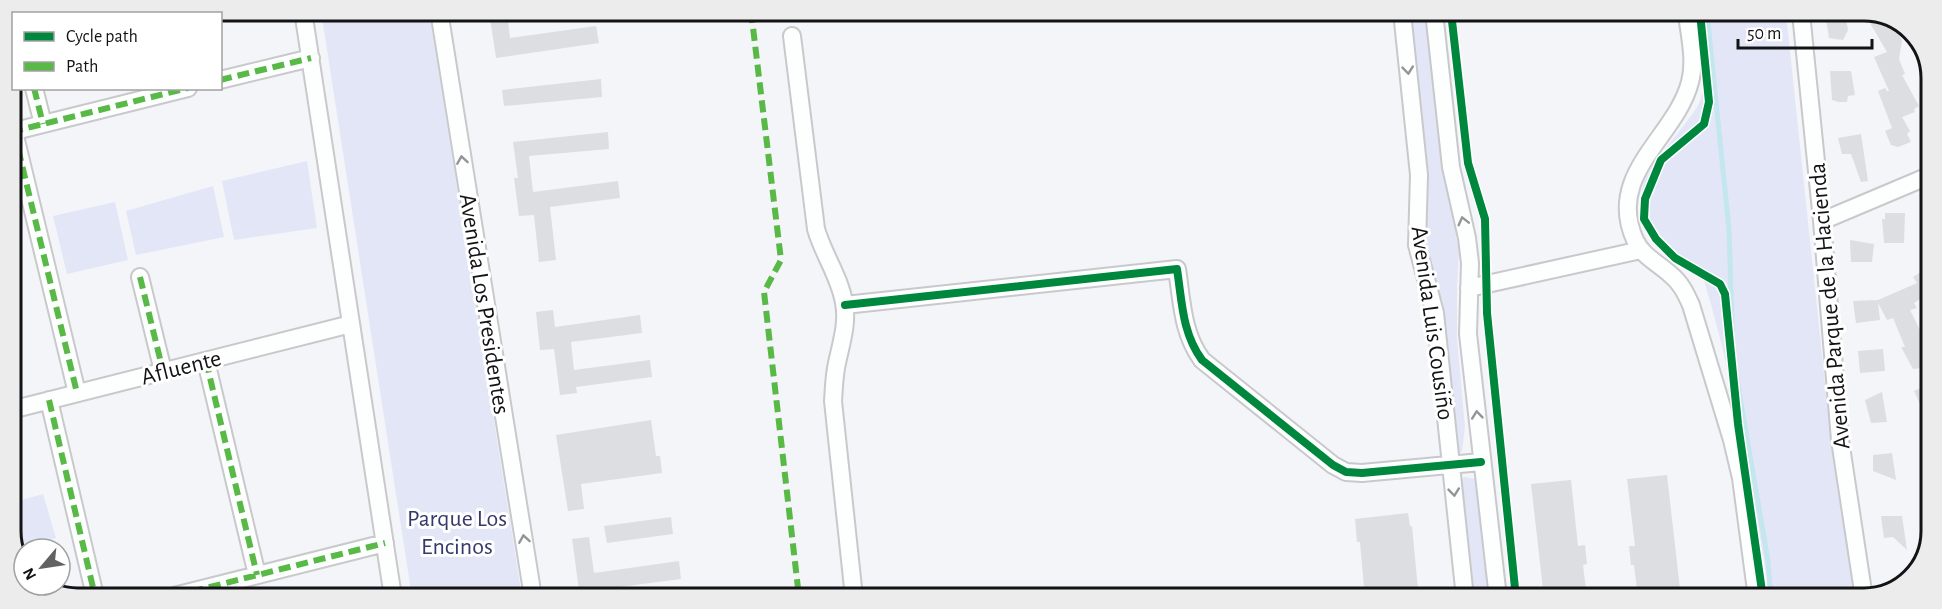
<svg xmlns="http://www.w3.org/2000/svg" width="1942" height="609" font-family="'Alegreya Sans',sans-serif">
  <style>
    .green { fill: #e2e6f7 }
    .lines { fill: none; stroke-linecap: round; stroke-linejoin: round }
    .stream { stroke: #c3e6ef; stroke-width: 5 }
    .building { fill: #dddee1 }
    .minor-casing { stroke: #c9c9cc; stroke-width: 20 }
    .minor { stroke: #fdfefe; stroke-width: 16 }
    .quiet { stroke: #58b947; stroke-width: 6; stroke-dasharray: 12 6; stroke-linecap: butt }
    .cycleway-casing { stroke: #fff; stroke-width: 11 }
    .cycleway { stroke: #00873e; stroke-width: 8 }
    .oneway { stroke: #949496 }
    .labels { text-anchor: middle; stroke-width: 6; stroke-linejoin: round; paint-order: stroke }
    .street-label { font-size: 24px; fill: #131316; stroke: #fff }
    .park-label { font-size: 24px; fill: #33396a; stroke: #fff }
    .rim { fill: none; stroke: #131316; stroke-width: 3 }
  </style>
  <rect width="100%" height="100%" fill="#f4f5f9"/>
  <!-- green -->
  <path class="green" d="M321 11H429L522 597H412Z
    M1697 13H1786L1830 431 1854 598H1768L1767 578C1749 477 1733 373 1702 274 1671 256 1632 227 1643 186 1648 167 1666 149 1678 133 1686 122 1699 108 1702 95 1708 69 1700 38 1697 13Z
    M1416 14 1425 19 1442 152 1459 253 1457 286V339L1465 427 1462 451 1457 456 1424 245 1407 22Z
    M307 161 317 228 234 240 222 181Z
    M213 186 224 237 136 255 126 211Z
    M115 202 128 260 67 274 53 216Z
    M1464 477 1476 479 1490 598H1475L1458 486Z
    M43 494 56 538 16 549 11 536V503Z"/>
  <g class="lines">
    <!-- stream -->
    <path class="stream" d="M1707 13 1729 229 1733 356 1768 561 1771 598"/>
  </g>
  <!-- building -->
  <path class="building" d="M489 11H507L510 38 596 26 599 43 496 58Z
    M1825 13H1845L1848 30 1843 40 1829 38Z
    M1889 17 1900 25 1896 28 1902 41 1899 59 1905 74 1902 75 1919 106 1914 109 1915 112 1902 117 1910 131 1907 134 1911 142 1898 147 1891 145 1885 131 1892 128 1878 91 1885 88 1887 91H1889L1874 57 1887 52 1870 23Z
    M1830 71H1851L1855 95 1848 96 1847 102H1839L1832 100Z
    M601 79 602 97 504 106 502 90Z
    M608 132 609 149 529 156 533 192 618 181 620 198 550 207 556 260 539 262 534 215 519 216 514 178H518L513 142Z
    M1861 134 1868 181 1861 182 1851 154H1842L1838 138Z
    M1885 213H1905L1904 243H1884L1882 219H1885Z
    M1850 240 1874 244 1872 262H1851Z
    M1930 266V304L1925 296 1914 303 1917 308 1910 310 1930 350V367L1913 369 1901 347H1905L1893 318 1887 320 1878 303 1880 320 1856 323 1853 301 1878 300 1917 283 1913 277Z
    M553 310 555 327 640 315 642 333 571 342 574 370 650 360 652 377 576 387 577 393 560 395 554 349 540 350 536 312Z
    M1883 349 1885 371 1860 373 1858 351Z
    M1930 384V427L1914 391Z
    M1882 392 1887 422 1871 423 1865 400Z
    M651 420 656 456H660L662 473 581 484 584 509 568 511 556 435Z
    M1892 453 1896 480 1873 471V455Z
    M1667 475 1681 598H1638L1634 565H1631L1629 546H1635L1627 479Z
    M1571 480 1578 546 1585 545 1587 564 1583 565 1587 598H1544L1531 484Z
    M1408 513 1410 526H1412L1418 589 1395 591 1396 598H1365L1360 542H1357L1355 519Z
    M1881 516H1902L1907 550 1893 537 1884 538Z
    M671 517 673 534 607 543 604 526Z
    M589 537 594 573 679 561 681 579 596 590 597 597H580L572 539Z"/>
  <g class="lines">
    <defs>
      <path id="minor" d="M303 11 393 597
        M439 11 533 597
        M1402 12 1419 175 1417 245 1435 313 1465 598
        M1434 12 1451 167 1467 238 1470 263 1468 334 1498 598
        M1687 13C1689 34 1696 60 1690 82 1676 137 1605 174 1635 240 1642 256 1658 263 1671 275 1681 283 1686 294 1691 305L1732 440 1741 478 1757 598
        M1801 13 1822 221 1840 440 1864 598
        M792 36 816 229C823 254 840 277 844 303 848 323 841 344 837 363 834 376 834 388 833 401L854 597
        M220 80 311 58
        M34 88 43 124
        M11 132 188 88
        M14 132 77 393
        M1822 221 1931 175
        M140 277 163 371
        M1469 288 1641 250
        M845 305 1177 269C1182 301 1182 333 1202 360L1333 465 1346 472 1362 473 1481 462
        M206 361 257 575
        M49 400 95 596
        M11 410 351 324
        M174 596 385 543"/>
    </defs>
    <!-- minor casing -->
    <use href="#minor" class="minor-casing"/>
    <!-- minor -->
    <use href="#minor" class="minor"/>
    <!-- quiet -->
    <path class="quiet" d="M751 11 781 260 764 292 799 597
      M220 80 311 58
      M34 88 43 124
      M11 132 188 88
      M14 132 77 393
      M140 277 163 371
      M206 361 257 575
      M49 400 95 596
      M174 596 385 543"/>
    <defs>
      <path id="cycleway" d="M1451 12 1468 163 1485 219 1487 313 1516 598
        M1700 13 1709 102 1704 124 1661 160 1645 199 1644 219 1656 239 1675 258 1720 284 1725 294 1738 424 1763 598
        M845 305 1177 269C1182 301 1182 333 1202 360L1333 465 1346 472 1362 473 1481 462"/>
    </defs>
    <!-- cycleway casing -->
    <use href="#cycleway" class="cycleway-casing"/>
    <!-- cycleway -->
    <use href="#cycleway" class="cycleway"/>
  </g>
  <!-- one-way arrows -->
  <defs><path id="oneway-chevron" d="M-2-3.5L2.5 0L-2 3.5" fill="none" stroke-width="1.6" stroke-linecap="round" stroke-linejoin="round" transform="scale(1.5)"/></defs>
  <g class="oneway">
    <use href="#oneway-chevron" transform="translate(1408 70) rotate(84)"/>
    <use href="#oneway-chevron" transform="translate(462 160) rotate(-99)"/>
    <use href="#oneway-chevron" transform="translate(1463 221) rotate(-104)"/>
    <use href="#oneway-chevron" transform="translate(1477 415) rotate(-96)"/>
    <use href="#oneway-chevron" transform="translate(1454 492) rotate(84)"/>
    <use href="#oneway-chevron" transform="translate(524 539) rotate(-99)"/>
  </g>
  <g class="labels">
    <!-- street labels -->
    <g class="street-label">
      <text transform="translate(485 304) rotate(81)" y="8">Avenida Los Presidentes</text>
      <text transform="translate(1829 306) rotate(-95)" y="8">Avenida Parque de la Hacienda</text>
      <text transform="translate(1433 323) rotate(82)" y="8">Avenida Luis Cousiño</text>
      <text transform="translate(181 367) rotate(-14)" y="8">Afluente</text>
    </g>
    <!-- park labels -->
    <g class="park-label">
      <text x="457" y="526">Parque Los<tspan x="457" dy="28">Encinos</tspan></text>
    </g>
  </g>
  <!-- crop -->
  <path d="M0 0H1942V609H0ZM78 21H1864A57 57 0 0 1 1921 78V531A57 57 0 0 1 1864 588H78A57 57 0 0 1 21 531V78A57 57 0 0 1 78 21Z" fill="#ececec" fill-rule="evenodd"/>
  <path class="rim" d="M78 21H1864A57 57 0 0 1 1921 78V531A57 57 0 0 1 1864 588H78A57 57 0 0 1 21 531V78A57 57 0 0 1 78 21Z"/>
  <!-- legend -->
  <rect x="12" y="12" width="210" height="78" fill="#ffffff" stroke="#a1a1a2" stroke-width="1.5"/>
  <rect x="24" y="32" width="30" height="9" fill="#00873e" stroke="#a1a1a2" stroke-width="1.5"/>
  <text x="66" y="42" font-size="18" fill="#131316">Cycle path</text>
  <rect x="24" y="62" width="30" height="9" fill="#58b947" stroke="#a1a1a2" stroke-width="1.5"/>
  <text x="66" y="72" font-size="18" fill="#131316">Path</text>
  <!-- north arrow -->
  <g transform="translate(42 567) rotate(241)"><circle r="28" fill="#ffffff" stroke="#a1a1a2" stroke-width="1.5"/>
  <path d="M0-4.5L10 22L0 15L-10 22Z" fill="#626265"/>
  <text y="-9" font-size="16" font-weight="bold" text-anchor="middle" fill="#131316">N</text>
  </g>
  <!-- scale -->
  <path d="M1738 39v9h134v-9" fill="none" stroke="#131316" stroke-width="3"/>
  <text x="1747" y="39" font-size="18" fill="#131316" stroke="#ffffff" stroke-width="4.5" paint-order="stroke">50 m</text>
</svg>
